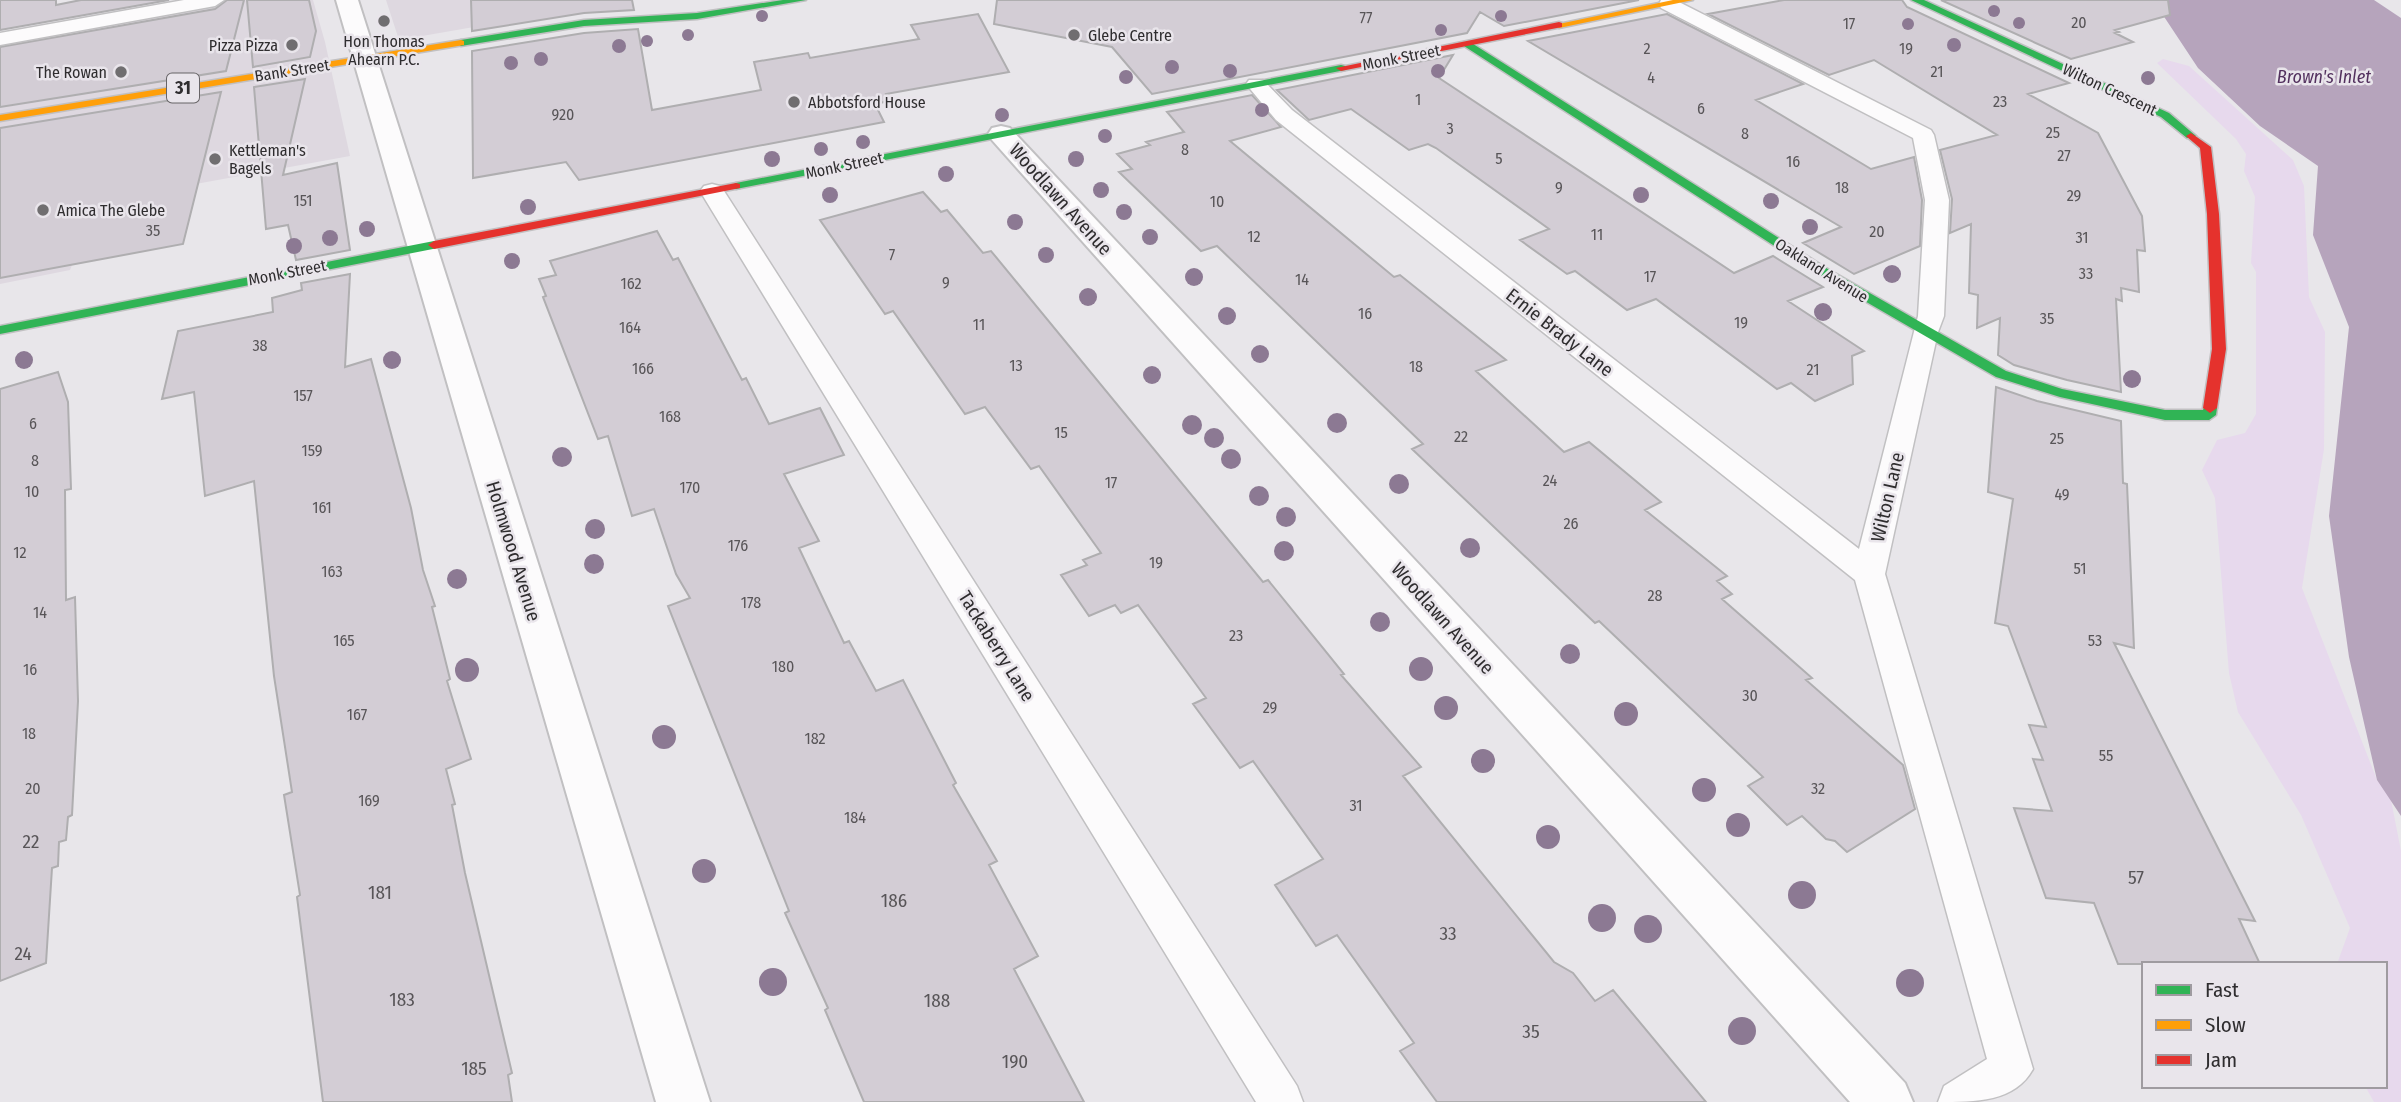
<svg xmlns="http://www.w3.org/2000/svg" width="2401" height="1102" font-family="'Fira Sans Condensed',sans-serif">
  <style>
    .built { fill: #ded8e0 }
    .green { fill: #e7d9ed }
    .water { fill: #b6a4bc }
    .building { fill: #d3cdd5; stroke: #afaeb0; stroke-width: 2 }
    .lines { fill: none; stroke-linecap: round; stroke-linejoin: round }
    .lane-casing { stroke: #c1c0c2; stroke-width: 3 }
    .street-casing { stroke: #c1c0c2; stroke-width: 4 }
    .fast-casing { stroke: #c1c0c2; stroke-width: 3 }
    .slow-casing { stroke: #c1c0c2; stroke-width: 3 }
    .jam-casing { stroke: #c1c0c2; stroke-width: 3 }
    .lane { fill: #fcfbfc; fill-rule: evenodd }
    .street { fill: #fcfbfc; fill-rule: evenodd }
    .fast { fill: #30b455; fill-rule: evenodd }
    .slow { fill: #ff9f0a; fill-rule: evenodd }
    .jam { fill: #e5322d; fill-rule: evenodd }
    .tree { fill: #8c7993 }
    .poi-dot { fill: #706e70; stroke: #e9e5eb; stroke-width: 2.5 }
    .labels { text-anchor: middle; stroke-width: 5; stroke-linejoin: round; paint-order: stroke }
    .number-label { font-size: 16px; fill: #585558 }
    .far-poi-label { font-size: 16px; fill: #2f2d2f; stroke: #e9e5eb; text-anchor: start }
    .far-street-label { font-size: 16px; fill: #2f2d2f; stroke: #e9e5eb }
    .far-water-label { font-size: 18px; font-style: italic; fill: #52305e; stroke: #e9e5eb }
    .shield { fill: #e9e5eb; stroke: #676467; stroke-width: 2 }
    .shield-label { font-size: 18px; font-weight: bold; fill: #2f2d2f }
    .street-label { font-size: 19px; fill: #2f2d2f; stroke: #e9e5eb }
    .near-number-label { font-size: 19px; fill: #585558 }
  </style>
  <rect width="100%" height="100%" fill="#e8e6ea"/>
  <!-- built -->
  <path class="built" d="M235 0H313L325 42 350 156 97 202 70 270 0 284V42Z
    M386 0H629L399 40Z"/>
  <!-- green -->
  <path class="green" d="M2163 59 2189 66 2293 160 2304 186 2309 297 2325 332 2324 449 2302 588 2377 780 2390 795 2401 851V1102H2374L2365 1086H2385V964H2337L2350 928 2301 815 2238 712 2229 673 2215 498 2202 470 2217 440 2245 433 2256 414V272L2251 263 2255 197 2244 171 2246 154 2236 139 2157 63Z"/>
  <!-- water -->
  <path class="water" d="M2153 0H2374L2401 18V816L2377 780 2349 657 2329 516 2349 327 2313 235 2318 166 2260 126 2198 68Z"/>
  <!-- building -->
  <path class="building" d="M0 0H56V5L81 0H169L0 30Z
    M227 0H244L226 71 0 107V47L215 9Z
    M247 0H309L316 31 310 57 253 67Z
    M471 0H632L634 10 584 13 472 31Z
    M997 0H1639L1504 26 1480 12 1467 33 1152 94 1112 47 994 24Z
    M1784 0H1902L1907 7 2069 83 2028 94 2098 133 2142 216 2145 251 2137 250 2139 292 2121 288 2122 301 2116 299 2121 392 2067 380 2014 365 1998 355 2000 318 1977 328 1978 295 1969 293 1971 224 1950 233 1952 199 1940 150 1997 135 1874 60 1829 75 1708 14Z
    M1941 0H2168L2170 15 2115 30 2119 32 2115 33 2133 42 2071 59Z
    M978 14 1009 72 886 94 889 101 875 104 884 122 579 180 566 162 473 178 472 51 584 33 638 29 652 110 761 90 754 62 808 53 810 58 919 39 911 25Z
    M1667 14 1803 84 1756 100 1871 169 1914 157 1922 200 1920 246 1854 274 1803 243 1841 227 1528 41Z
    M1453 55 1439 78 1734 273 1773 256 1823 287 1788 301 1864 351 1852 356 1853 384 1815 401 1791 383 1777 389 1656 299 1627 310 1575 271 1567 274 1520 240 1549 229 1436 148 1428 144 1409 150 1351 109 1309 120 1277 90Z
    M305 79 283 175 337 163 350 250 296 260 288 225 266 229 254 87Z
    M221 92 183 244 0 278V128Z
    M1252 95 1281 127 1230 141 1394 277 1400 275 1506 360 1476 371 1564 452 1589 442 1661 502 1645 510 1727 576 1717 581 1732 594 1722 599 1812 678 1806 680 1903 765 1915 809 1847 852 1835 841 1826 839 1802 816 1787 825 1748 786 1763 777 1599 621 1595 623 1412 449 1423 444 1217 246 1201 251 1119 172 1132 169 1117 154 1150 145 1146 142 1184 132 1167 112Z
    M923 192 941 212 947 210 983 253 991 251 1263 582 1268 580 1344 674 1341 675 1421 767 1403 776 1554 962 1573 973 1595 1001 1613 990 1706 1102H1437L1400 1051 1414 1043 1337 935 1316 946 1275 885 1323 859 1253 761 1240 768 1193 704 1206 698 1138 605 1121 613 1115 605 1089 616 1061 575 1087 565 1083 560 1101 553 1039 466 1031 469 985 407 965 414 893 311 885 314 820 220Z
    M657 231 673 260 678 258 742 380 746 378 769 424 820 408 844 455 784 474 819 541 799 548 844 643 849 641 876 691 903 680 956 783 953 785 997 861 989 865 1038 956 1014 969 1084 1102H864L825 1010 828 1008 785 913 789 911 668 606 690 598 676 574 654 509 632 516 608 436 598 439 543 297 546 296 539 279 556 275 550 261Z
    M350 274 345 367 371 359 411 508 423 570 435 606 432 607 450 679 447 681 471 759 446 769 455 804 452 805 465 873 512 1073 508 1075 512 1102H323L297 897 300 895 284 795 292 792 274 676 254 481 205 496 194 392 162 399 178 331 273 312 272 298 302 290 301 283Z
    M58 372 68 402 71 489 65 490 66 600 75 597 78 701 72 815 68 817 66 840 59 842 58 866 52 868 46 963 0 981V389Z
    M1996 387 2037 401 2121 421 2123 483 2127 484 2134 648 2114 643 2255 921 2239 919 2260 964H2118L2094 903 2046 898 2014 808 2052 811 2033 759 2043 760 2029 725 2046 727 2008 626 1995 623 2013 499 1988 492Z"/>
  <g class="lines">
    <defs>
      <path id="lane" d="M184 0H224L215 6 0 45V33Z
        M1661 0H1675L1931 130 1934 135 1949 200 1944 316 1938 332 1885 574 2033 1069C2015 1102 1976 1102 1938 1102L1944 1086 1987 1059 1855 580 1276 120 1246 84 1249 80H1263L1292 110 1859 549 1918 316 1925 200 1913 138 1661 8 1659 4Z
        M712 184 720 186 724 191 1297 1086 1303 1102H1256L700 191 704 186Z"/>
      <path id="street" d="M336 0H358L710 1102H656Z
        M1001 126 1010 128 1905 1083 1913 1102H1850L992 140 988 134 992 128Z"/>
      <path id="fast" d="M783 0H806L697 19 584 26 461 46 456 43 461 40 584 20 697 13Z
        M1911 0H1924L2169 113 2196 136 2187 138 2161 117Z
        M1464 42H1470L1826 268 2006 371 2062 389 2165 410H2203L2205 405 2210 403 2217 408 2216 415 2209 420H2165L2060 397 1996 377 1818 274 1464 46Z
        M1341 65 1345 66V70L736 189 730 186 736 183Z
        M434 241 438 242V248L0 334V326Z"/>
      <path id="slow" d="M1673 0H1693L1559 28 1554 25Z
        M461 40 464 41V45L0 121V115Z"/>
      <path id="jam" d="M1559 22 1562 23V27L1341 71 1336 68Z
        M2191 133 2211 147 2219 214 2226 349 2217 408 2210 413 2203 408 2212 349 2207 214 2200 148 2186 136Z
        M736 183 740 184V188L434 249 428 245 434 241Z"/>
    </defs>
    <!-- lane casing -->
    <use href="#lane" class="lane-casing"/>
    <!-- street casing -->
    <use href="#street" class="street-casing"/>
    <!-- fast casing -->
    <use href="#fast" class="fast-casing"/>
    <!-- slow casing -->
    <use href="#slow" class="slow-casing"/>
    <!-- jam casing -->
    <use href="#jam" class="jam-casing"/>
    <!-- lane -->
    <use href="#lane" class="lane"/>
    <!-- street -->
    <use href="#street" class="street"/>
    <!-- fast -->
    <use href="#fast" class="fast"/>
    <!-- slow -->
    <use href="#slow" class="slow"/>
    <!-- jam -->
    <use href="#jam" class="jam"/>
  </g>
  <!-- trees -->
  <g class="tree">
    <circle cx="1994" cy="11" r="6"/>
    <circle cx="762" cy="16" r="6"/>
    <circle cx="1501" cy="16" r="6"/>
    <circle cx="2019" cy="23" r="6"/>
    <circle cx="1908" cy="24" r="6"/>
    <circle cx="1441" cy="30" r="6"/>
    <circle cx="688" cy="35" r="6"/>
    <circle cx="647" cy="41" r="6"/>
    <circle cx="1954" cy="45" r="7"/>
    <circle cx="619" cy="46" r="7"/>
    <circle cx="541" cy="59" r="7"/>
    <circle cx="511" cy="63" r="7"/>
    <circle cx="1172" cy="67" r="7"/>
    <circle cx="1230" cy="71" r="7"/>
    <circle cx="1438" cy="71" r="7"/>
    <circle cx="1126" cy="77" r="7"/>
    <circle cx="2148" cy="78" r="7"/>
    <circle cx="1262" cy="110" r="7"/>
    <circle cx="1002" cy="115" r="7"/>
    <circle cx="1105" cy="136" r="7"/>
    <circle cx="863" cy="142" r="7"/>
    <circle cx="821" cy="149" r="7"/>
    <circle cx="772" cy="159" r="8"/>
    <circle cx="1076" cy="159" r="8"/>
    <circle cx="946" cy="174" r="8"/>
    <circle cx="1101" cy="190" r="8"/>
    <circle cx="830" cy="195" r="8"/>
    <circle cx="1641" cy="195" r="8"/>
    <circle cx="1771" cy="201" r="8"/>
    <circle cx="528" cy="207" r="8"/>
    <circle cx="1124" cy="212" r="8"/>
    <circle cx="1015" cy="222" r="8"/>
    <circle cx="1810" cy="227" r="8"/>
    <circle cx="367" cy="229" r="8"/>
    <circle cx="1150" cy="237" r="8"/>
    <circle cx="330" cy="238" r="8"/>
    <circle cx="294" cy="246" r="8"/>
    <circle cx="1046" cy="255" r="8"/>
    <circle cx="512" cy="261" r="8"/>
    <circle cx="1892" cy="274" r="9"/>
    <circle cx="1194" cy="277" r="9"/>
    <circle cx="1088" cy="297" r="9"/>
    <circle cx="1823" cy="312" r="9"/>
    <circle cx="1227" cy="316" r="9"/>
    <circle cx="1260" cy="354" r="9"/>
    <circle cx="24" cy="360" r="9"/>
    <circle cx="392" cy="360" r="9"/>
    <circle cx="1152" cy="375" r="9"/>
    <circle cx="2132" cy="379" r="9"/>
    <circle cx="1337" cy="423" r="10"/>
    <circle cx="1192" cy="425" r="10"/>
    <circle cx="1214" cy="438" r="10"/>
    <circle cx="562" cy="457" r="10"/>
    <circle cx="1231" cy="459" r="10"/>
    <circle cx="1399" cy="484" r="10"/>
    <circle cx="1259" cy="496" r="10"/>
    <circle cx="1286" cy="517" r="10"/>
    <circle cx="595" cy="529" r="10"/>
    <circle cx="1470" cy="548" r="10"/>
    <circle cx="1284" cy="551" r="10"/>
    <circle cx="594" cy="564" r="10"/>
    <circle cx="457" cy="579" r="10"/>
    <circle cx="1380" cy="622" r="10"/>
    <circle cx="1570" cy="654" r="10"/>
    <circle cx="1421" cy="669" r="12"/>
    <circle cx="467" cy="670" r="12"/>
    <circle cx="1446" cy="708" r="12"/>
    <circle cx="1626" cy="714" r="12"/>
    <circle cx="664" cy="737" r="12"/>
    <circle cx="1483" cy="761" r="12"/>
    <circle cx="1704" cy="790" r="12"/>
    <circle cx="1738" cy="825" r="12"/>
    <circle cx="1548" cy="837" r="12"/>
    <circle cx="704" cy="871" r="12"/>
    <circle cx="1802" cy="895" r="14"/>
    <circle cx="1602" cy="918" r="14"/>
    <circle cx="1648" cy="929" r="14"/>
    <circle cx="773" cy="982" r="14"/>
    <circle cx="1910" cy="983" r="14"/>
    <circle cx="1742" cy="1031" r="14"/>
  </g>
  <!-- markers -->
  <g class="poi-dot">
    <circle cx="384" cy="21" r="7"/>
    <circle cx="1074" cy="35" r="7"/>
    <circle cx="292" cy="45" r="7"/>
    <circle cx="121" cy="72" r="7"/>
    <circle cx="794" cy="102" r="7"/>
    <circle cx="215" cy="159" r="7"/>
    <circle cx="43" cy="210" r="7"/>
  </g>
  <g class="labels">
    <!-- number labels -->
    <g class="number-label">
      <text x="1366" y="23">77</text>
      <text x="2079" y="28">20</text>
      <text x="1849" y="29">17</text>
      <text x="1647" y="54">2</text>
      <text x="1906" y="54">19</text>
      <text x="1937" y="77">21</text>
      <text x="1651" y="83">4</text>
      <text x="1418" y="105">1</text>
      <text x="2000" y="107">23</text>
      <text x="1701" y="114">6</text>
      <text x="563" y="120">920</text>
      <text x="1450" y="134">3</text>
      <text x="2053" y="138">25</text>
      <text x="1745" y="139">8</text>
      <text x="1185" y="155">8</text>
      <text x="2064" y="161">27</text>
      <text x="1499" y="164">5</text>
      <text x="1793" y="167">16</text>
      <text x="1559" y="193">9</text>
      <text x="1842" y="193">18</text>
      <text x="2074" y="201">29</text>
      <text x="303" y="206">151</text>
      <text x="1217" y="207">10</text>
      <text x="153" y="236">35</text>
      <text x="1877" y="237">20</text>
      <text x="1597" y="240">11</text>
      <text x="1254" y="242">12</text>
      <text x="2082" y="243">31</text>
      <text x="892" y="260">7</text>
      <text x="2086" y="279">33</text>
      <text x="1650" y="282">17</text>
      <text x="1302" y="285">14</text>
      <text x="946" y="288">9</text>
      <text x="631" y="289">162</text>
      <text x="1365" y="319">16</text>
      <text x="2047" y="324">35</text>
      <text x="1741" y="328">19</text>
      <text x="979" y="330">11</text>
      <text x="630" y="333">164</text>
      <text x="260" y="351">38</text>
      <text x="1016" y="371">13</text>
      <text x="1416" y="372">18</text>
      <text x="643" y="374">166</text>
      <text x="1813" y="375">21</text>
      <text x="303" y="401">157</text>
      <text x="670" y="422">168</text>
      <text x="33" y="429">6</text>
      <text x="1061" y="438">15</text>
      <text x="1461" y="442">22</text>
      <text x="2057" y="444">25</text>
      <text x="312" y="456">159</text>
      <text x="35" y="466">8</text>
      <text x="1550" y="486">24</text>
      <text x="1111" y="488">17</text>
      <text x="690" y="493">170</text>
      <text x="32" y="497">10</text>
      <text x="2062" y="500">49</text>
      <text x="322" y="513">161</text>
      <text x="1571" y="529">26</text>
      <text x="738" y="551">176</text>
      <text x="20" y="558">12</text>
      <text x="1156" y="568">19</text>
      <text x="2080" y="574">51</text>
      <text x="332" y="577">163</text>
      <text x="1655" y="601">28</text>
      <text x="751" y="608">178</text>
      <text x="40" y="618">14</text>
      <text x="1236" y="641">23</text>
      <text x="344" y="646">165</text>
      <text x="2095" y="646">53</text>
      <text x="783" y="672">180</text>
      <text x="30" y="675">16</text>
      <text x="1750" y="701">30</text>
      <text x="1270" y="713">29</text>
      <text x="357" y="720">167</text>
      <text x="29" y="739">18</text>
      <text x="815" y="744">182</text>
      <text x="2106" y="761">55</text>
      <text x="33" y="794">20</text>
      <text x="1818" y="794">32</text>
      <text x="369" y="806">169</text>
      <text x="1356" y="811">31</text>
      <text x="855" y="823">184</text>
    </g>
    <!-- far-poi labels -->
    <g class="far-poi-label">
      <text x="1088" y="41">Glebe Centre</text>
      <text x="384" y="47" text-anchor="middle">Hon Thomas<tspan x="384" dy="18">Ahearn P.C.</tspan></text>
      <text x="278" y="51" text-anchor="end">Pizza Pizza</text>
      <text x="107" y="78" text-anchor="end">The Rowan</text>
      <text x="808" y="108">Abbotsford House</text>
      <text x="229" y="156">Kettleman's<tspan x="229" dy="18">Bagels</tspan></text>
      <text x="57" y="216">Amica The Glebe</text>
    </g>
    <!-- far-street labels -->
    <g class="far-street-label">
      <text transform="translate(1401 57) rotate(-11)" y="6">Monk Street</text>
      <text transform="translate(292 70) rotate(-9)" y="6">Bank Street</text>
      <text transform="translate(2110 89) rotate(25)" y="6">Wilton Crescent</text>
      <text transform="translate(844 165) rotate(-12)" y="6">Monk Street</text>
      <text transform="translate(1822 270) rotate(32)" y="6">Oakland Avenue</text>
      <text transform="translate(287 272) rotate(-11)" y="6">Monk Street</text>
    </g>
    <!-- far-water labels -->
    <g class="far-water-label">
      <text x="2324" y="83">Brown's Inlet</text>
    </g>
    <!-- shield labels -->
    <rect class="shield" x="167" y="73.5" width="32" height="29" rx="5"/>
    <g class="shield-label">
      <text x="183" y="94">31</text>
    </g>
    <!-- street labels -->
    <g class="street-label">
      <text transform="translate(1061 199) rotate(48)" y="7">Woodlawn Avenue</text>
      <text transform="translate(1560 332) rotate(38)" y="7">Ernie Brady Lane</text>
      <text transform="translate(1887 497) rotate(-77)" y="7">Wilton Lane</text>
      <text transform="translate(514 551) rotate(73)" y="7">Holmwood Avenue</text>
      <text transform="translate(1443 618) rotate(48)" y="7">Woodlawn Avenue</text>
      <text transform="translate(997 646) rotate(58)" y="7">Tackaberry Lane</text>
    </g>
    <!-- near-number labels -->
    <g class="near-number-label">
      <text x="31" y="848">22</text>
      <text x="2136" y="884">57</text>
      <text x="380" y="899">181</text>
      <text x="894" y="907">186</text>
      <text x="1448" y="940">33</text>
      <text x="23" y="960">24</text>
      <text x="402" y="1006">183</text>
      <text x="937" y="1007">188</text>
      <text x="1531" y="1038">35</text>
      <text x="1015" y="1068">190</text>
      <text x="474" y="1075">185</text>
    </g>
  </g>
  <!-- legend -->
  <rect x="2142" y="962" width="245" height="126" fill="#e9e5eb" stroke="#9f9ba0" stroke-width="2"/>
  <rect x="2156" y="985" width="35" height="10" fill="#30b455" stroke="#9f9ba0" stroke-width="2"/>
  <text x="2205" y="997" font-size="21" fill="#2f2d2f">Fast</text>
  <rect x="2156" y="1020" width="35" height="10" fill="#ff9f0a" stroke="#9f9ba0" stroke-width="2"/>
  <text x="2205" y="1032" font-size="21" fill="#2f2d2f">Slow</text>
  <rect x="2156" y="1055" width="35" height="10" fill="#e5322d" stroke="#9f9ba0" stroke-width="2"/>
  <text x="2205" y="1067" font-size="21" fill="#2f2d2f">Jam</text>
</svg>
